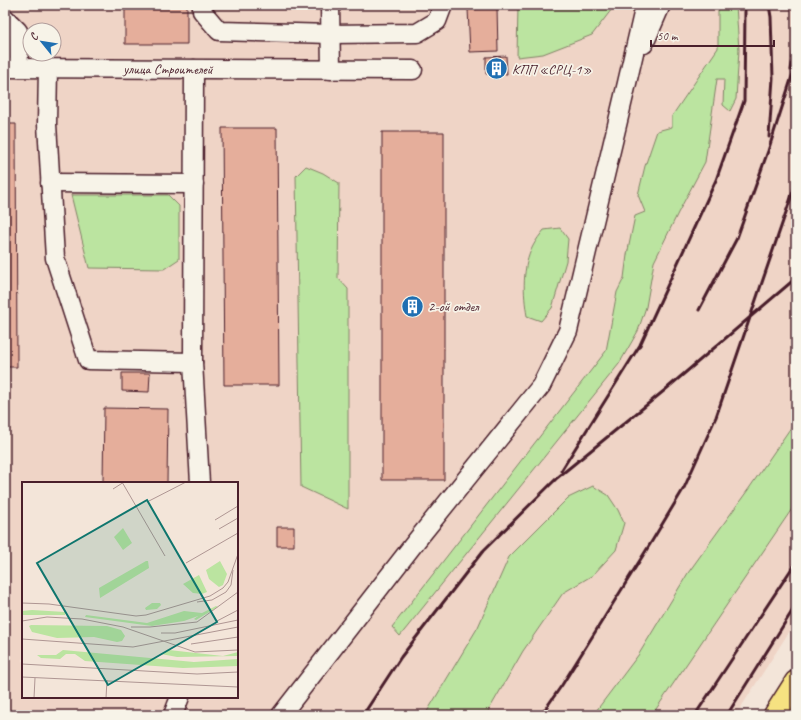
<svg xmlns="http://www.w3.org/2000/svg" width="801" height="720" font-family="Caveat,sans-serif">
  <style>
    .built { fill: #efd4c6; fill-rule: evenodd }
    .green { fill: #bbe4a0; stroke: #828266 }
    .building { fill: #e5ae9b; stroke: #4a1f2b }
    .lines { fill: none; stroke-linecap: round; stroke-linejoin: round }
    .minor-casing { stroke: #4a1f2b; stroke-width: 21 }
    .major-casing { stroke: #4a1f2b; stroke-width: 25 }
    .minor { stroke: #f7f3e8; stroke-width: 18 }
    .major { stroke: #f6e281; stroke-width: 22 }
    .rail { stroke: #4a1f2b; stroke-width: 3 }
    .labels { text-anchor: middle; stroke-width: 3.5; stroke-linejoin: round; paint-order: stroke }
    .street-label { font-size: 14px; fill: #4a1f2b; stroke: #f7f3e8 }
    .poi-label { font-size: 14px; fill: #4a1f2b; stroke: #f7f3e8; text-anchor: start }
    .inset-road { fill: none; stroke: #af9693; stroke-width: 1 }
    .view { fill: #0f766e; fill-opacity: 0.15; stroke: #0f766e; stroke-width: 2 }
    .inset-edge { fill: none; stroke: #4a1f2b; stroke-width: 2 }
  </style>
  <rect width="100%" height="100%" fill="#f3e5d9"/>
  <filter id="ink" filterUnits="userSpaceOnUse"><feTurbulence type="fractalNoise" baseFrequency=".025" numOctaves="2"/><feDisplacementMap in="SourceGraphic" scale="8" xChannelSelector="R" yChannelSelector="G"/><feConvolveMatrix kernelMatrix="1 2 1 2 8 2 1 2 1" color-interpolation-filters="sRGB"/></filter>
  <g filter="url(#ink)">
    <!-- built -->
    <path class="built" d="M5 5H796V621L736 715H5ZM30 30H54V54H30ZM23 483H237V697H23Z"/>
    <!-- green -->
    <path class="green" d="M518 5H615L592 35 543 54 517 57Z
      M718 5H736L739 50 736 99 730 111 723 105 724 79H717L705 162 678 213 654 262 646 307 638 331 619 364 400 636 392 627 606 351 617 292 624 278 627 255 635 216 645 212 638 195 645 166 657 131 672 127V116L718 48Z
      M306 166 323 173 339 183 338 278 348 289V509L301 487 296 176Z
      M71 195H168L179 206V259L164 269 89 268Z
      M560 228 568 239 566 261 552 308 541 321 527 316C523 293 522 267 533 246 536 240 540 235 544 230Z
      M796 420V503L652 715H593L639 654 688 573 750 487Z
      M593 486 608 495 618 510 624 523 616 550 593 575 563 593 523 651 486 715H425L478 627 509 557 568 498Z"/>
    <!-- building -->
    <path class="building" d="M125 5H187V44H125Z
      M497 8 498 51 470 52 468 9Z
      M506 56 507 74H486V57Z
      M5 124H16L17 367H5Z
      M222 128H277L279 385H224Z
      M382 132H444V480H382Z
      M122 373H150L149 392 122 391Z
      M104 408 168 409 167 483H103Z
      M277 527H294V546H277Z"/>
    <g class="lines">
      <defs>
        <g id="minor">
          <path d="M202 5V11L219 31 331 34 417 33 437 21 443 5"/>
          <path d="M330 5 331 70"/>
          <path d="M5 18 18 31 19 68"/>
          <path d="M644 44 661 5"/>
          <path id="s1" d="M5 68 413 70"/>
          <path d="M48 68 47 124 55 258 88 360 193 362"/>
          <path d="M194 69 193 362 200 483"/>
          <path d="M50 183 194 184"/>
          <path d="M173 715 180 697"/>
          <path d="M281 715 417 540 541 386 568 331 627 83 645 5"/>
        </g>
        <path id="major" d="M775 715 796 682"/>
      </defs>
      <!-- minor casing -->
      <use href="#minor" class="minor-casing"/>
      <!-- major casing -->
      <use href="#major" class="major-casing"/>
      <!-- minor -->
      <use href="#minor" class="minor"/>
      <!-- major -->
      <use href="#major" class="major"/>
      <!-- rail -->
      <path class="rail" d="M769 5 771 17 773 78 769 137
        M791 70 796 39
        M699 310 737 238 768 151 796 64
        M561 471 640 345 716 180 744 101 745 11 744 5
        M363 715 401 657 483 551 557 478 665 390 796 278
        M541 715 562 685 652 541 684 488 716 417 796 183
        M695 715 796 562
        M727 715 796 605"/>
    </g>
  </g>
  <!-- icons -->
  <defs>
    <symbol id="building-disc" viewBox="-11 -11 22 22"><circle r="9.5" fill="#1f6fb2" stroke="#f7f3e8"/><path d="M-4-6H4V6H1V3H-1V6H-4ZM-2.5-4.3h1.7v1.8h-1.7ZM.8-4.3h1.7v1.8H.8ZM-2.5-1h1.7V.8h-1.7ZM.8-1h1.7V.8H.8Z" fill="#fff"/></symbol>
  </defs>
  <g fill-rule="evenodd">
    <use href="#building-disc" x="484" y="56" width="25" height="25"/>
    <use href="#building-disc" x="400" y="294" width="25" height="25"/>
  </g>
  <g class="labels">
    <!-- street labels -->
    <g class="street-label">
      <text dy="5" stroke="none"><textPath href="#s1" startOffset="163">улица Строителей</textPath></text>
    </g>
    <!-- poi labels -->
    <g class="poi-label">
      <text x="512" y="74">КПП «СРЦ-1»</text>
      <text x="428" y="311">2-ой отдел</text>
    </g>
  </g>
  <!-- overview -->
  <g transform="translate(22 482)">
    <rect width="216" height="216" fill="#f3e5d9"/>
    <path d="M101 46 110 61 101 68 92 55ZM124 79H126L127 86 78 116 77 106ZM198 79 205 92 201 103 197 105 187 97 184 88ZM177 93 185 110 180 112 171 111 161 102ZM130 121H138L139 123 135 127 124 128 123 126ZM194 124 196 125 174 138 172 137 176 134 162 139 130 144 63 135 64 133 125 141 162 129 180 131ZM10 128 43 130V133H0V129ZM9 143 85 144 99 148 103 154 100 159 95 160 72 155 35 156 10 150 7 144ZM41 168 172 180 216 177V184L161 186 63 179 53 172H44L38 177 19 176 15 173H34ZM147 168 201 174 216 170V174L155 175 139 172Z" fill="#bbe4a0"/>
    <path class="inset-road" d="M100 0 143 74M91 7 102 0M125 20 164 0M193 38 216 24M197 47 216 36M164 81 216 51M175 120 190 118 204 110 209 103 211 88M0 121 27 122 114 134 124 133 188 114 201 106 206 100 216 72M0 139 25 135 60 137 101 145 173 170 216 168M195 139 216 128M109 145H128L175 140 216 110M139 151H153L216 138M0 157 111 165 216 145M169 162 216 155M0 182 175 192 216 190M0 195 216 205M12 216 13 196M84 216 85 198"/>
    <path class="view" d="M125 18 195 140 86 203 15 81Z"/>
    <rect width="216" height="216" class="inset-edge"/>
  </g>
  <!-- margin -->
  <rect width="801" height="720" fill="none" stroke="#f7f3e8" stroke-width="20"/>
  <rect x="10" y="10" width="781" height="700" fill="none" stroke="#4a1f2b" stroke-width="1.5" filter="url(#ink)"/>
  <!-- north arrow -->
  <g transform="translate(42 42) rotate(300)"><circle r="19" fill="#f7f3e8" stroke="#b29e9c"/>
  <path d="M0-3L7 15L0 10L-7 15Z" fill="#1f6fb2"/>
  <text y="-6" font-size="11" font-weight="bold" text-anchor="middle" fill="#4a1f2b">С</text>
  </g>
  <!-- scale -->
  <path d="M651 40v6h123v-6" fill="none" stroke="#4a1f2b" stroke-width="2"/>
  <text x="657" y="40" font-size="12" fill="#4a1f2b" stroke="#f7f3e8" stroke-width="3" paint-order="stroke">50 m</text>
</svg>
